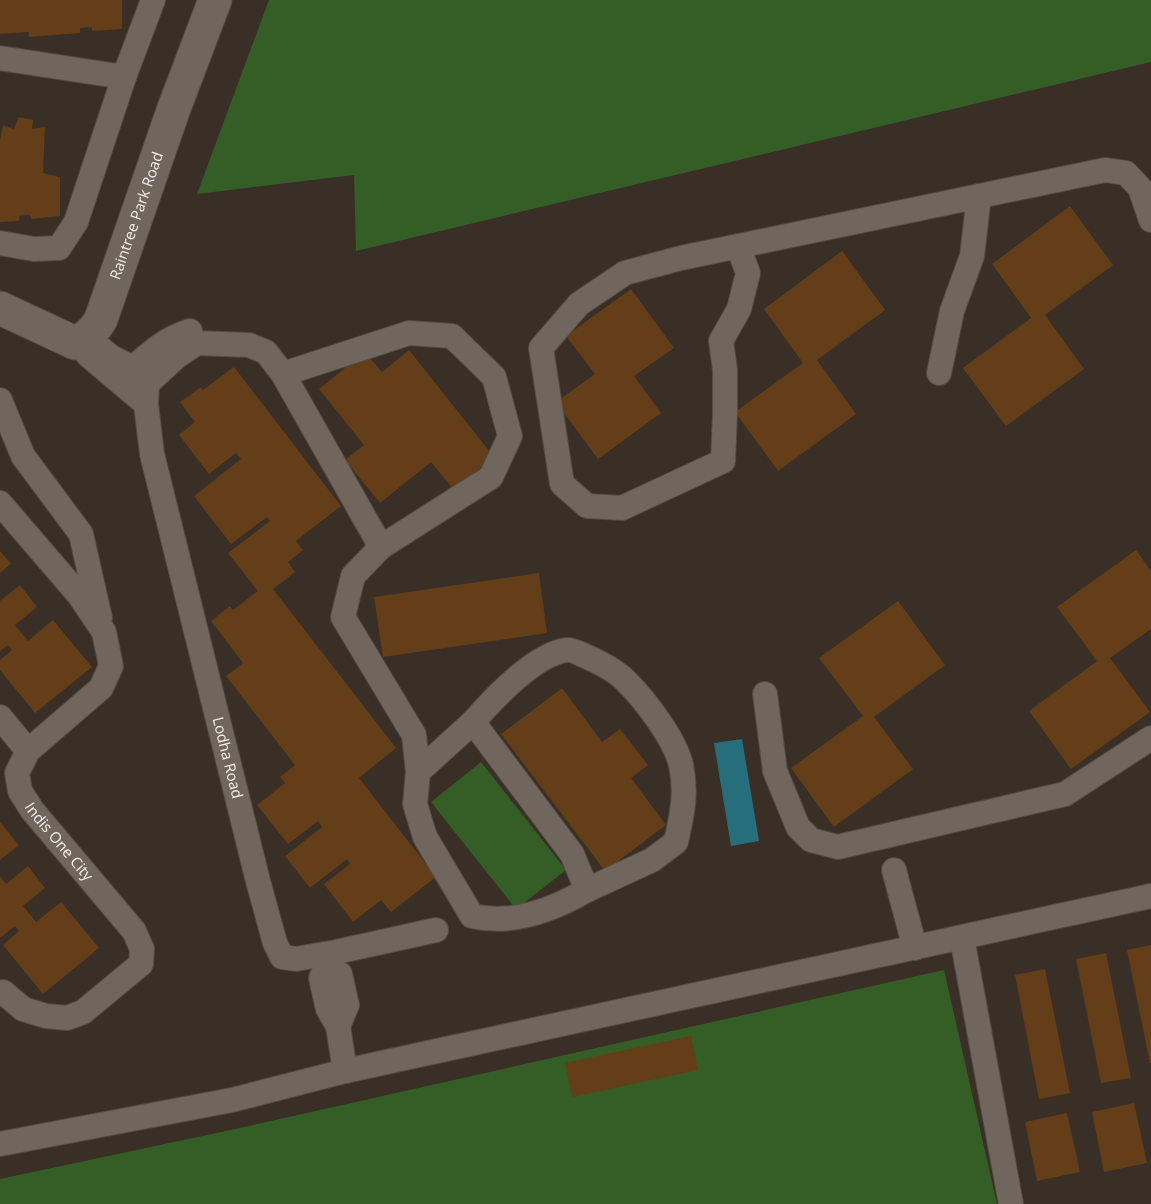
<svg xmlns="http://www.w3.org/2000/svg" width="1151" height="1204" font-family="'Open Sans',sans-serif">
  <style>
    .green { fill: #345e26 }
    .water { fill: #266e7c }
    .building { fill: #633e18 }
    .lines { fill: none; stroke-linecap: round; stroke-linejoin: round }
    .street-casing { stroke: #534b44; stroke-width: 26 }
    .secondary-casing { stroke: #534b44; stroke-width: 35 }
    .street { stroke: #71665d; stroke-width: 24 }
    .secondary { stroke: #71665d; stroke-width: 33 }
    .labels { text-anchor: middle; stroke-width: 5; stroke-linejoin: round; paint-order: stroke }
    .street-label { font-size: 15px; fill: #f6f0ea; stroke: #1d1815 }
  </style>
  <rect width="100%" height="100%" fill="#392f27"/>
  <!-- green -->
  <path class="green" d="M269 0H1151V62L356 251 354 175 197 194Z
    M481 762 566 870 516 909 431 802Z
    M944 970 997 1204H0V1179L240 1128Z"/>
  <!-- water -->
  <path class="water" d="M742 739 759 841 731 846 714 743Z"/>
  <!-- building -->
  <path class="building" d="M0 0H122V29L92 31V27L80 28V33L29 37V32L0 34Z
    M19 117 33 120 32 129 45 127 43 173 60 177V216L31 219 30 215 19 216V221L0 222V140L3 125 14 129Z
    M1070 206 1113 265 1045 315 1084 369 1006 426 963 368 1031 318 992 264Z
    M842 251 885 310 817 360 856 414 778 471 735 412 803 363 764 309Z
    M631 289 674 348 634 376 661 413 598 459 556 402 595 374 566 336Z
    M409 350 494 457 453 489 431 462 380 503 345 460 364 445 319 389 365 352 382 372Z
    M234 367 341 506 296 541 303 550 288 562 295 572 273 589 396 748 359 778 436 877 391 912 381 900 353 922 324 884 350 864 347 859 310 888 285 856 322 827 318 821 288 844 257 805 285 783 280 777 295 765 226 676 243 663 211 621 230 606 233 610 258 591 228 553 270 521 267 517 231 544 194 496 241 459 236 453 209 474 179 435 195 422 180 402 201 387 203 390Z
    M1136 550 1151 571V629L1110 658 1150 712 1071 769 1029 711 1097 661 1057 607Z
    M0 551 11 564 0 573Z
    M539 573 547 633 383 657 374 597Z
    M20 585 37 607 15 625 28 641 53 620 92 667 35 713 0 670V660L12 650 8 645 0 651V601Z
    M898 601 945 665 874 717 913 769 834 827 791 768 863 716 819 658Z
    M562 688 602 742 620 729 648 765 631 778 666 825 605 871 501 734Z
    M0 822 19 845 0 860Z
    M28 866 45 888 23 906 36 922 61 902 99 948 43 994 3 945 19 931 15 926 0 938V876L6 884Z
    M1151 945V1063H1150L1127 950Z
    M1106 953 1131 1078 1101 1083 1076 959Z
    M1045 969 1070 1093 1039 1099 1015 975Z
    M691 1036 698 1070 572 1097 565 1063Z
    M1134 1103 1147 1163 1104 1172 1092 1112Z
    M1067 1113 1080 1172 1037 1181 1025 1122Z"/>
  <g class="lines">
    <defs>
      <g id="street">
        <path d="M0 58 124 77"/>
        <path d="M0 243 34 249 59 248 76 222 124 77 153 0"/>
        <path d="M738 246 748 273 739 309 721 341 725 370V412L723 461 622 508 587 506 562 484 541 348 579 304 625 273 681 258 1105 170 1126 173 1140 188 1151 220"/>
        <path id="s1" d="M87 337 111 357 125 364 147 384 146 404 152 454 258 881 275 943 282 957 296 959 336 952 436 930"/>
        <path d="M88 355 146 404"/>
        <path d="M132 369C151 352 165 339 190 331"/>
        <path d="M939 373 952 311 972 256 979 196"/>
        <path d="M283 374 409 333 452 336 494 377 510 436 491 477 381 547"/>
        <path d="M147 384 176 357 197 343 249 345 266 352 283 374 381 547 353 576 343 617 414 735 418 772 415 804 425 837 472 916C511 925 553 910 587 890L572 854 473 722 418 772"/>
        <path d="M0 400 23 456 81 534 100 618"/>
        <path id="s2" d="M0 503 79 595 104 632 111 666 101 688 28 751 17 773 20 791 32 810 134 931 142 949 141 964 83 1012 67 1018 46 1016 23 1009 3 992 0 993"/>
        <path d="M765 694 775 771 798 827 811 840 838 847 1065 794 1151 738"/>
        <path d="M0 717 28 751"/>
        <path d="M473 722C493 699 534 655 566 650 572 649 578 653 583 655 597 661 616 671 626 681 645 700 675 739 681 765 687 794 682 815 676 842L652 860 587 890"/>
        <path d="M894 870 915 948"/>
        <path d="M962 938 1011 1204"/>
        <path d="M326 954 327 966 321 978 328 1009 338 1026 345 1071"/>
        <path d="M327 966 340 974 347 1005 338 1026"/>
        <path d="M0 1144 232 1100 345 1071 1151 896"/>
      </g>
      <g id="secondary">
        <path id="s3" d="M0 308 75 343C88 337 94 331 101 319L173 111 215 0"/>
      </g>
    </defs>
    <!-- street casing -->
    <use href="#street" class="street-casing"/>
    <!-- secondary casing -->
    <use href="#secondary" class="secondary-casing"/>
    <!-- street -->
    <use href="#street" class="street"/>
    <!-- secondary -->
    <use href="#secondary" class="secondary"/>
  </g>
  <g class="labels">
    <!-- street labels -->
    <g class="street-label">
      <text dy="5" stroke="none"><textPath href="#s3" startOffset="228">Raintree Park Road</textPath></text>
      <text dy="5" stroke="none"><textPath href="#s1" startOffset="460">Lodha Road</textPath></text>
      <text dy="5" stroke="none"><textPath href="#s2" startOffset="428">Indis One City</textPath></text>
    </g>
  </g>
</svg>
